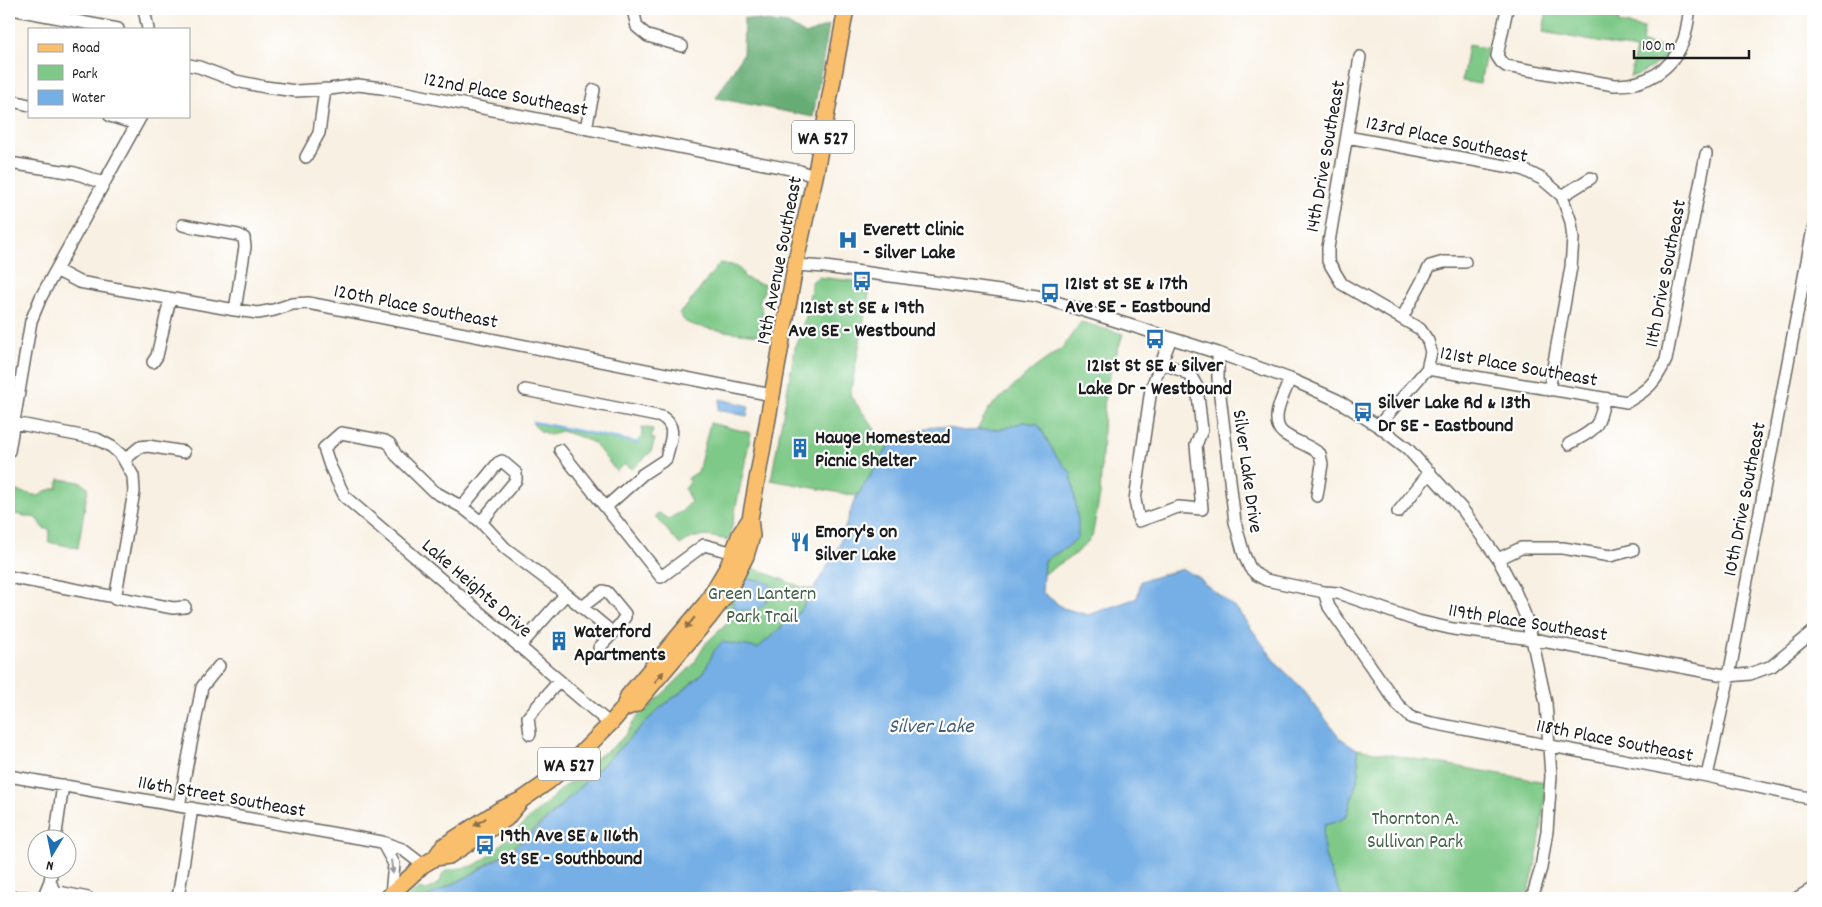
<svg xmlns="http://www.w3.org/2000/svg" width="1822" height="907" font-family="Dekko,sans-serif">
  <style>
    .green { fill: #7ec987; stroke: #4d7252 }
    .forest { fill: #66ad74; stroke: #416448 }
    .water { fill: #74afe5; stroke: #486680 }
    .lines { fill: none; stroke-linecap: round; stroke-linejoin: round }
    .stream { stroke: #74afe5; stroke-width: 2.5 }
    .minor-casing { stroke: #696661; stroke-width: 14 }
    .major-casing { stroke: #696661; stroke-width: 18 }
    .minor { stroke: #fff; stroke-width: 11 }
    .major { stroke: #f9bf6d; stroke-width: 15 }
    .oneway { fill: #8a6e44 }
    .oneway2 { fill: #999 }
    .labels { text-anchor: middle; stroke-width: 4.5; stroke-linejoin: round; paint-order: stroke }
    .shield { fill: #fff; stroke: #606060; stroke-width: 1 }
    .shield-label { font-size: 19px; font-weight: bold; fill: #1c1c1c }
    .street-label { font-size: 20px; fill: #1c1c1c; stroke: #fff }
    .poi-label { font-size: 20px; font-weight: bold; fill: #1c1c1c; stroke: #fff; text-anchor: start }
    .park-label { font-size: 20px; fill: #436147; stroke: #fff }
    .water-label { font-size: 21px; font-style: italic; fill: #445e76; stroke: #fff }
  </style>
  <rect width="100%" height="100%" fill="#fff"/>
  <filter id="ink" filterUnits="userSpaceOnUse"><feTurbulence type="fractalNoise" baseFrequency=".02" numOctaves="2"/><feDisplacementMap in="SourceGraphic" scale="10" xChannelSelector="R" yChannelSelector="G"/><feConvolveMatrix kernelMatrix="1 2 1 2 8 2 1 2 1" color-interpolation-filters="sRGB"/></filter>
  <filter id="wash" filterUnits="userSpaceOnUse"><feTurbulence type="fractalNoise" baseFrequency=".0096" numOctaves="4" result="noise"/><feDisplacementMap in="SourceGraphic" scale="20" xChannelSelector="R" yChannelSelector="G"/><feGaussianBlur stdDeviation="1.12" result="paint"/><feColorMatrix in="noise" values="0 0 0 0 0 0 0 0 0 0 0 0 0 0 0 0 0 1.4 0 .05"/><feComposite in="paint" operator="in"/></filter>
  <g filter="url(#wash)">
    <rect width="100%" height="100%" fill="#f8f0e2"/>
    <!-- green -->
    <path class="green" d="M1547 9H1621L1618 23 1644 28 1642 43 1671 47C1662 63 1647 72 1630 77L1636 49 1543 32Z
      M1468 45 1487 48 1480 84 1462 81Z
      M720 263C731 265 741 265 744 277L757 283 764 284V291L759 302 767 322 765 331 761 335C746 334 698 329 686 322 683 320 681 316 679 313L686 307Z
      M818 277 871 283 850 395 888 447 857 496 771 480 796 343 806 317 812 282Z
      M1081 322 1123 334 1105 389 1100 495 1092 537 1077 553 1042 575 1044 560 1066 548 1074 496 1071 473 1056 456 1038 424 1023 422 1003 429 977 430 989 408 1033 369 1062 348Z
      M533 422 638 443 639 439 642 436V427L653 429 651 438 655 439 651 452 632 469 625 464 616 471 594 443 578 436 561 431 550 435 540 431 532 423Z
      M710 423 751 433 730 536 728 540C707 536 698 532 680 545L655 516 659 513 668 519 681 512 691 502 685 489 689 484 688 478 698 472Z
      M59 479 80 482 88 487 78 548 48 542 50 530 43 528 36 518 9 513 11 490 39 496 45 491 57 488Z
      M753 568 801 587 812 589 801 610 758 648 714 651 704 672 682 691 660 708 554 812 511 849 470 875 426 898H406L418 889 428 890 440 882 443 873 448 870 473 866 485 859 597 757C608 751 621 742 628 731 634 722 636 716 646 710L693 665 706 643 730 621 736 619 723 607 744 572Z
      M1357 749 1546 782C1543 822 1538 860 1527 898H1343C1332 876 1318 850 1325 825L1339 821 1347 815 1359 773Z"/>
    <!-- forest -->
    <path class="forest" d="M744 18 788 24 806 35 829 25 813 117 716 98 743 54Z"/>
    <!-- water -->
    <path class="water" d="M720 399 749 406 747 416 718 410Z
      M1023 422 1038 424 1056 456 1071 473 1078 519V537L1066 548 1044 560 1042 592 1063 608 1088 615 1137 598 1141 581 1183 569 1200 578 1205 584 1237 609 1277 664 1301 687 1340 738 1357 749 1359 773 1347 815 1339 821 1325 825C1318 850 1332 876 1343 898H425L467 877 512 850 552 815 660 708 683 691 704 672 714 651 722 642 758 648 801 610 839 546 854 501 894 438 936 426 965 431 1003 429Z
      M749 579 759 580 770 584 772 589C767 602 763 611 747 610 741 610 736 610 732 606L735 597 740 596C739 590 743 583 749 579Z"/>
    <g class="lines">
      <!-- stream -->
      <path class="stream" d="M533 422 639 443"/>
    </g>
  </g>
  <g filter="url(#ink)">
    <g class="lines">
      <defs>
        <path id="minor" d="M12 9 118 29
          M144 9 148 29
          M636 9 634 14 637 27 648 36 682 46
          M1507 9 1497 56 1501 62 1506 66 1614 85C1645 86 1673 70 1684 39 1687 30 1688 19 1690 9
          M1360 57 1328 248V261L1342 284 1420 329 1428 341 1431 352 1427 369 1378 426
          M189 65 199 67 236 81 265 87 296 91 330 89 358 85 382 88 800 171 815 177
          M9 100 29 105
          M110 116 136 124
          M586 128 594 90
          M1347 137 1522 169 1542 179 1562 196 1571 222 1573 239 1571 267 1549 390
          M306 157 319 133 325 89
          M9 163 75 173 103 183
          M1562 196 1591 178
          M183 225 238 235 244 238 245 247 235 310
          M796 265 825 267 1037 296 1218 353 1290 379 1337 400 1378 426 1408 449 1463 510 1498 559 1514 589 1525 615 1532 639 1546 703 1551 776 1547 831 1541 868 1532 898
          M56 270 79 282 235 310 258 313 274 310 292 304 308 303 329 307 772 395
          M1402 318 1430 266 1444 262H1465
          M1218 353V379L1235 522 1244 555 1250 568 1257 575 1266 580 1324 592 1329 607 1398 705 1412 718 1432 723 1707 776 1809 798 1813 801
          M153 362 157 356 170 299
          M1161 363 1183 371 1192 378 1197 387 1202 430 1196 445 1202 509 1178 507 1139 521 1135 500 1151 389 1171 338
          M1427 369 1627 402C1649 389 1655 383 1666 360L1706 154
          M1290 379C1285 393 1268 420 1283 433 1293 441 1309 445 1320 454L1322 464 1317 496
          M525 390 662 417C679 427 669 443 666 459L643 474 606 507
          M9 422 97 439 112 447 120 454 124 460 140 447 148 446 184 452
          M1569 444C1595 429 1599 430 1604 399
          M560 450 661 577 704 545 734 553
          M9 451 31 321 41 297 141 116
          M462 507 498 463 502 461 516 473V480L481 522
          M1398 512 1430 472
          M1498 559 1521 548H1563L1610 556 1633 550
          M9 577 173 608 185 607
          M1324 592 1338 593 1418 621 1453 629 1532 639 1729 676 1750 674 1772 666 1813 632
          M115 599 134 492 133 476 124 460
          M582 607 603 591 607 592 625 614V617L613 633 566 594 505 548 481 522 462 507 433 491 396 455 390 444 385 441 341 433 324 448 330 466 345 497 610 724
          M519 647 566 594
          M599 648 613 633
          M530 734 528 717 559 681
          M9 776 382 842 402 849 423 865
          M1707 776 1729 676 1813 229
          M179 806 202 687 219 666
          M55 840 63 785
          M382 842 394 864 391 894
          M52 870 50 881 54 891 88 898
          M18 897 31 898
          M43 898 50 881
          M178 898 192 808
          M1797 898 1812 889 1813 890"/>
        <path id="major" d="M623 709 636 704 708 619 727 594 746 556 752 536 750 519 797 256 815 177 846 9
          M435 858 443 846 499 810 523 799 549 781 576 758 610 724 623 709 628 696 706 603 728 566 740 534 750 519
          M387 898 423 865 435 858 449 856 506 819 520 802"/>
      </defs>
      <!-- minor casing -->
      <use href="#minor" class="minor-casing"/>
      <!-- major casing -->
      <use href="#major" class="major-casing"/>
      <!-- minor -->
      <use href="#minor" class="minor"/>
      <!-- major -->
      <use href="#major" class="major"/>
    </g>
    <!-- one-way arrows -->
    <defs><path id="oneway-solid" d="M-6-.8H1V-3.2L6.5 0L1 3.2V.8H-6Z" transform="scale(1.25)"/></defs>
    <g class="oneway">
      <use href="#oneway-solid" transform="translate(690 623) rotate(130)"/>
      <use href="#oneway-solid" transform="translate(659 677) rotate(-50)"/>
      <use href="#oneway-solid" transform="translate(480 822) rotate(147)"/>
    </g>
    <use class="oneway2" href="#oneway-solid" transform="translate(392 867) rotate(82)"/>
  </g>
  <!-- icons -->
  <defs>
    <symbol id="hospital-bare" viewBox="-9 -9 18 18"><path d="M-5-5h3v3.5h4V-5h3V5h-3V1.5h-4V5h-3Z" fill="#1f6fb2" stroke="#fff" stroke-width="2.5" paint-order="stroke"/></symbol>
    <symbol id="bus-bare" viewBox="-9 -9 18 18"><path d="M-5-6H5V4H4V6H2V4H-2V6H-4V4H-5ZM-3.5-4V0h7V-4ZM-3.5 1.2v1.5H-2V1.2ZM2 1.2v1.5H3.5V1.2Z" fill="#1f6fb2" stroke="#fff" stroke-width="2.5" paint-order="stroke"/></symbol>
    <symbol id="building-bare" viewBox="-9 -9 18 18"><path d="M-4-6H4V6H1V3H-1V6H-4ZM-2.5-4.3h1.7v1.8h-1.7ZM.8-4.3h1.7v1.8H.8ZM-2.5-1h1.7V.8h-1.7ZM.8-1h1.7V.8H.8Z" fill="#1f6fb2" stroke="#fff" stroke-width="2.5" paint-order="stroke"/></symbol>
    <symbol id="restaurant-bare" viewBox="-9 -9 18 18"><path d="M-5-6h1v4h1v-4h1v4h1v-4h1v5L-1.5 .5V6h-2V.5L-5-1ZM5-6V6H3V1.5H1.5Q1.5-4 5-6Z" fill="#1f6fb2" stroke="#fff" stroke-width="2.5" paint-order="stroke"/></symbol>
  </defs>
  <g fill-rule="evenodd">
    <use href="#hospital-bare" x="834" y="226" width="28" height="28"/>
    <use href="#bus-bare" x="848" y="267" width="28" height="28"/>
    <use href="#bus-bare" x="1036" y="279" width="28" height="28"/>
    <use href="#bus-bare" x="1141" y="325" width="28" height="28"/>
    <use href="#bus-bare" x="1349" y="398" width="28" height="28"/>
    <use href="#building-bare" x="786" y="434" width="28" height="28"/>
    <use href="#restaurant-bare" x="786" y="528" width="28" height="28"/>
    <use href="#building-bare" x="545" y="627" width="28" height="28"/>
    <use href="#bus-bare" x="471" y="831" width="28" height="28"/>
  </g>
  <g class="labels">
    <!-- shield labels -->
    <g class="shield">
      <rect x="792" y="120.5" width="62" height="33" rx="4"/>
      <rect x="538" y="747.5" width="62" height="33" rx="4"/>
    </g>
    <g class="shield-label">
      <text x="823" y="144">WA 527</text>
      <text x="569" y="771">WA 527</text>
    </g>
    <!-- street labels -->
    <g class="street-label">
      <text transform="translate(506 93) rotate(11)" y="7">122nd Place Southeast</text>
      <text transform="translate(1447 138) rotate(12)" y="7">123rd Place Southeast</text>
      <text transform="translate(1324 156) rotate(-80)" y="7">14th Drive Southeast</text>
      <text transform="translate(778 260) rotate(-79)" y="7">19th Avenue Southeast</text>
      <text transform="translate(1664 273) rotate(-79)" y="7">11th Drive Southeast</text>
      <text transform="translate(416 305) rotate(11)" y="7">120th Place Southeast</text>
      <text transform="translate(1519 365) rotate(10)" y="7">121st Place Southeast</text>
      <text transform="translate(1249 471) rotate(82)" y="7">Silver Lake Drive</text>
      <text transform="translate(1743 499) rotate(-79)" y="7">10th Drive Southeast</text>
      <text transform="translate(478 587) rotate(41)" y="7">Lake Heights Drive</text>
      <text transform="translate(1528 621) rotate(9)" y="7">119th Place Southeast</text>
      <text transform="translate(1615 739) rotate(11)" y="7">118th Place Southeast</text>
      <text transform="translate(222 795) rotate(10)" y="7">116th Street Southeast</text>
    </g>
    <!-- poi labels -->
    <g class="poi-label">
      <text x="863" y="235">Everett Clinic<tspan x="863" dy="23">- Silver Lake</tspan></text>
      <text x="1065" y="289">121st st SE &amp; 17th<tspan x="1065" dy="23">Ave SE - Eastbound</tspan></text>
      <text x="862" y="313" text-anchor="middle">121st st SE &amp; 19th<tspan x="862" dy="23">Ave SE - Westbound</tspan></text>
      <text x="1155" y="371" text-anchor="middle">121st St SE &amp; Silver<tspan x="1155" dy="23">Lake Dr - Westbound</tspan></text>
      <text x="1378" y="408">Silver Lake Rd &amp; 13th<tspan x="1378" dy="23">Dr SE - Eastbound</tspan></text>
      <text x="815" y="443">Hauge Homestead<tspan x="815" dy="23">Picnic Shelter</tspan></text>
      <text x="815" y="537">Emory's on<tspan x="815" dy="23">Silver Lake</tspan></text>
      <text x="574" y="637">Waterford<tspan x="574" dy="23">Apartments</tspan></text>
      <text x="500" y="841">19th Ave SE &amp; 116th<tspan x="500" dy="23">St SE - Southbound</tspan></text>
    </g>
    <!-- park labels -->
    <g class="park-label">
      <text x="762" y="599">Green Lantern<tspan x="762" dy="23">Park Trail</tspan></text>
      <text x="1415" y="824">Thornton A.<tspan x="1415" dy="23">Sullivan Park</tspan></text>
    </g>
    <!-- water labels -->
    <g class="water-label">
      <text x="931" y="732">Silver Lake</text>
    </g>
  </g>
  <!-- margin -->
  <rect width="1822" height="907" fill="none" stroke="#fff" stroke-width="30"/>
  <!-- legend -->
  <rect x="28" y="28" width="162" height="90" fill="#ffffff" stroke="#a4a4a4"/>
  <rect x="38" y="44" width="25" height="8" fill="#f9bf6d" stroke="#a4a4a4"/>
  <text x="72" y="52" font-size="15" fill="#1c1c1c">Road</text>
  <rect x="38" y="65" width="25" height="15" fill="#7ec987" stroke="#a4a4a4"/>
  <text x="72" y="78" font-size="15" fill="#1c1c1c">Park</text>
  <rect x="38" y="90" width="25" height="15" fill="#74afe5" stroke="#a4a4a4"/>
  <text x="72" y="102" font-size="15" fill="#1c1c1c">Water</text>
  <!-- north arrow -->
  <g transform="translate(52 854) rotate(190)"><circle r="24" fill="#ffffff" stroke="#a4a4a4"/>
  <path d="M0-4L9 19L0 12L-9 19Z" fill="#1f6fb2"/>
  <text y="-8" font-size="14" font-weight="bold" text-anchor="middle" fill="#1c1c1c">N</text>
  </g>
  <!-- scale -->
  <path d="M1634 50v8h115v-8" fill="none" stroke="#1c1c1c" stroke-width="2.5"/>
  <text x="1642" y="50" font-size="15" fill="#1c1c1c" stroke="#ffffff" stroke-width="4" paint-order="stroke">100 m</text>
</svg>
